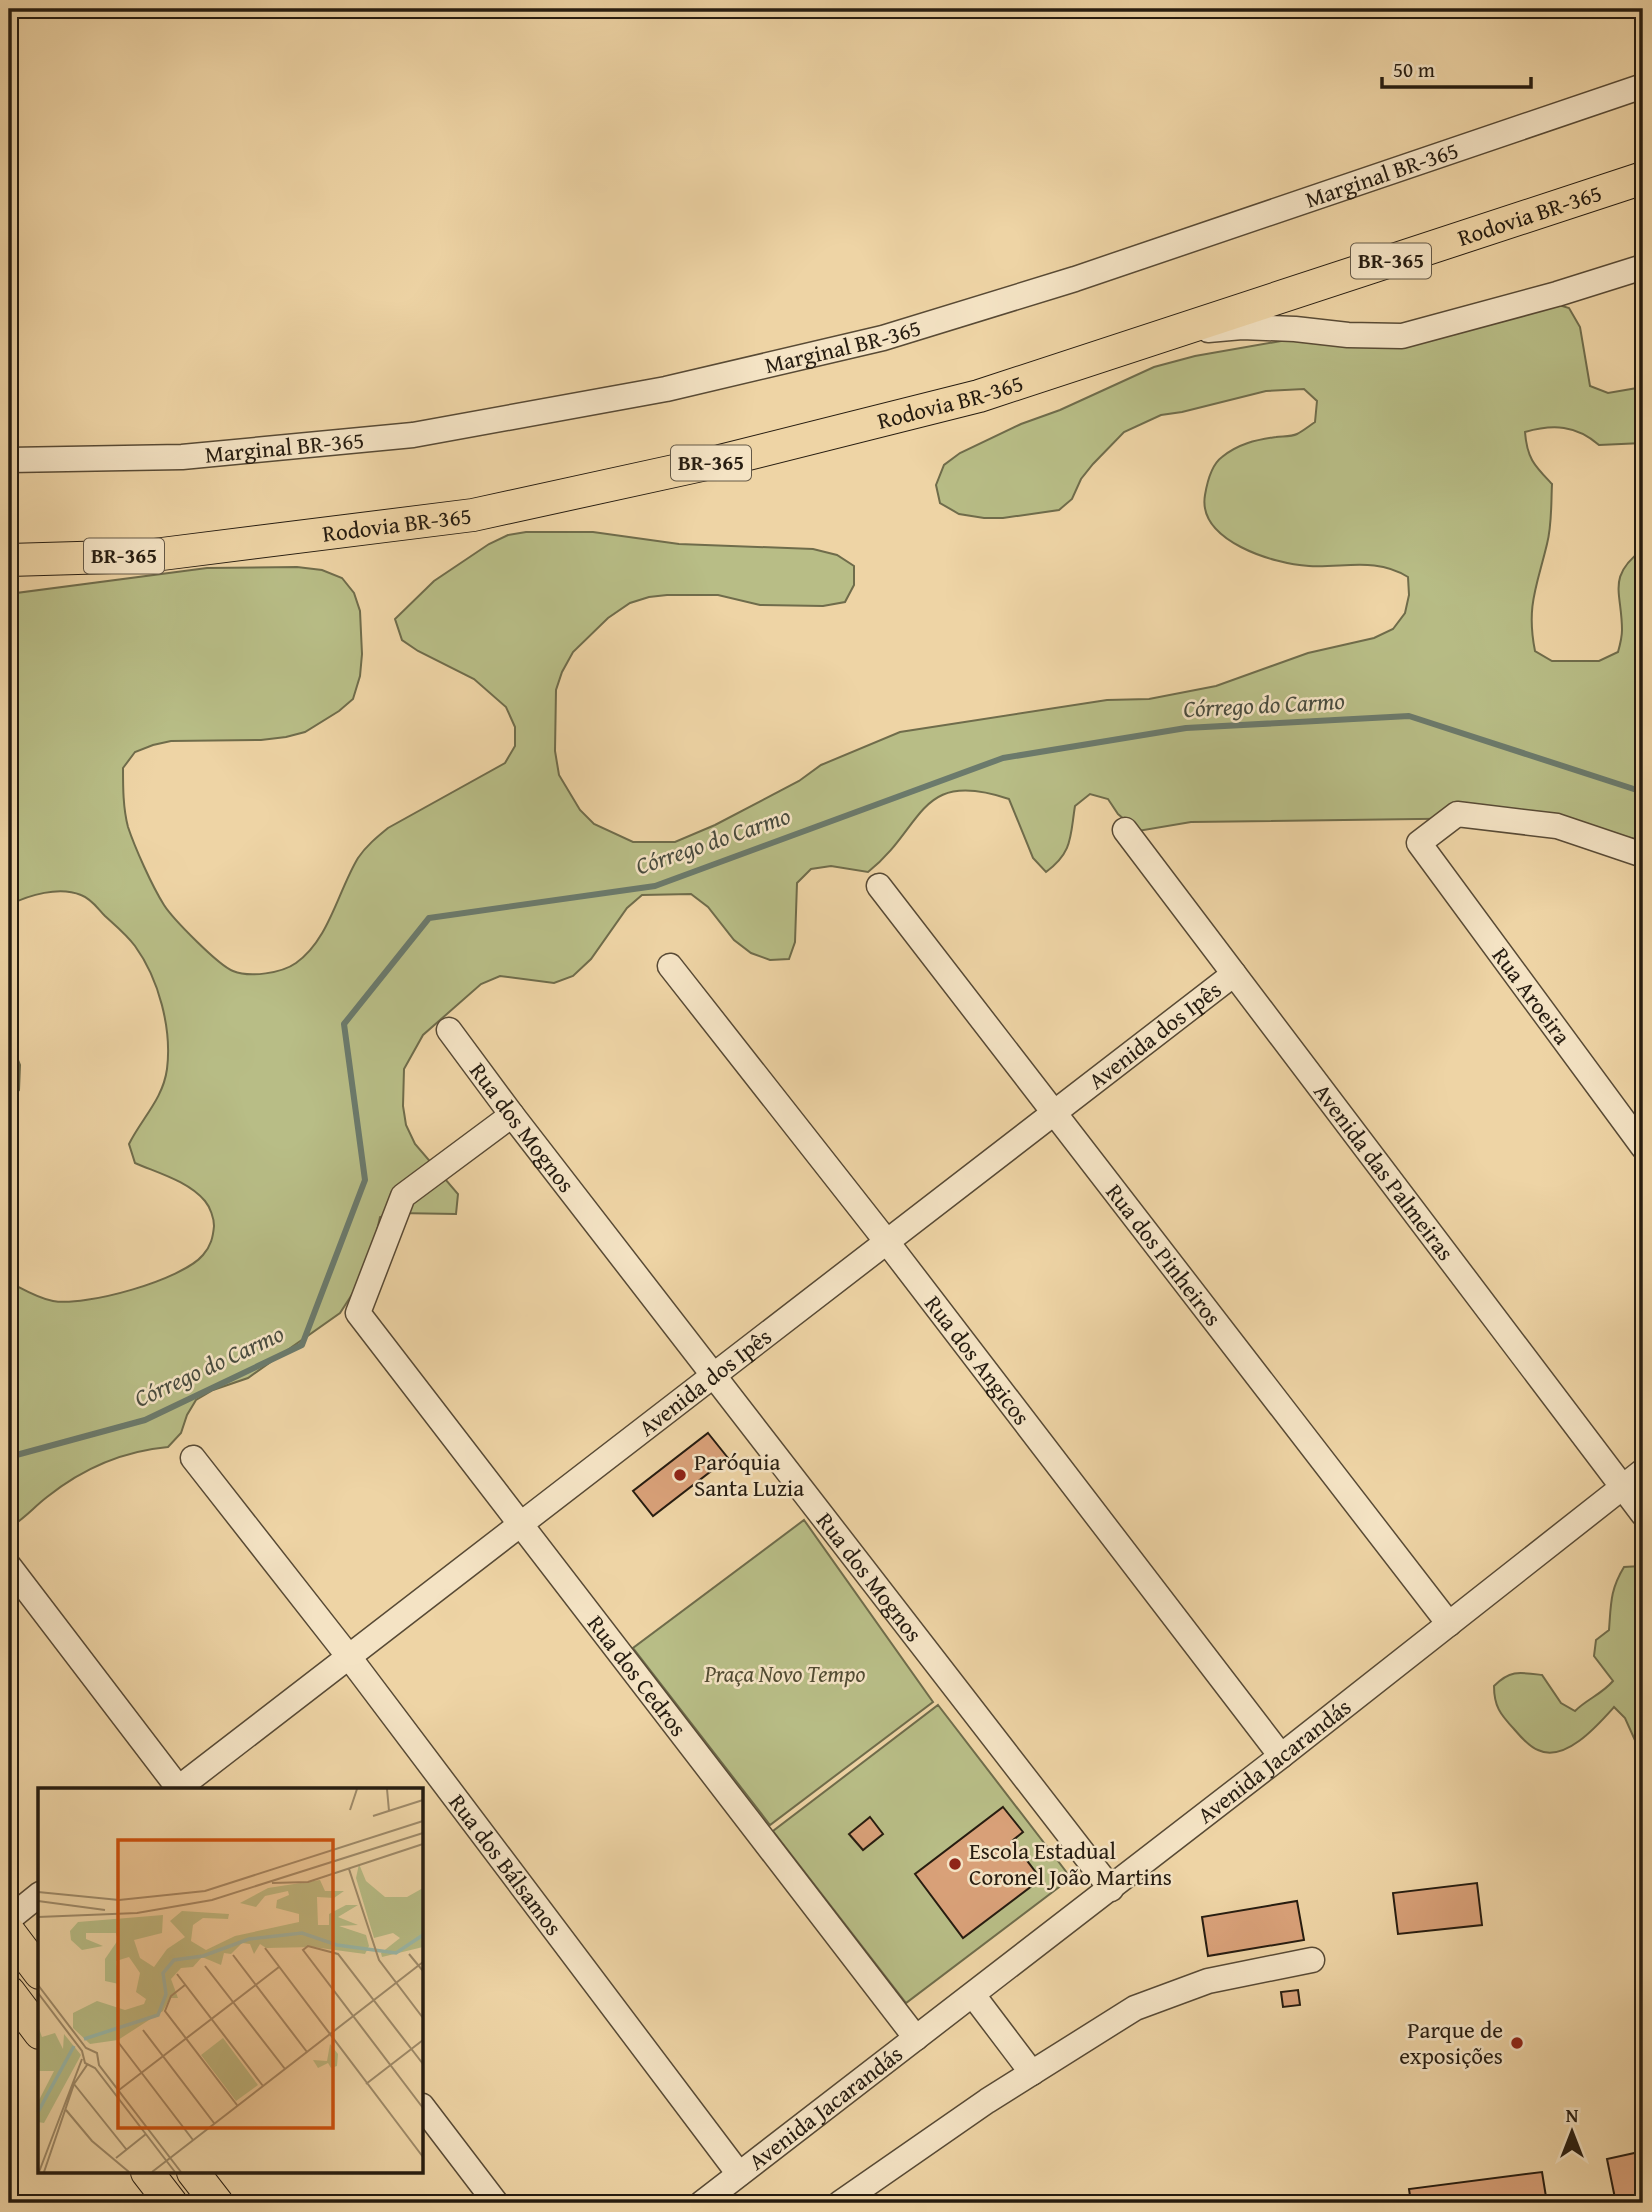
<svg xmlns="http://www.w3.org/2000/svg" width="1652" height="2212" font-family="'Gentium Book Plus',serif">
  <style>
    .green { fill: #b8bd86; stroke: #6f6c4b; stroke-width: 2 }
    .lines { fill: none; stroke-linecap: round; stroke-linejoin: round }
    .stream { stroke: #6b7a6c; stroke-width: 6 }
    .building { fill: #d9a179; stroke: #261c10; stroke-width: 2 }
    .minor-casing { stroke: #584a35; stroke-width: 27 }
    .major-casing { stroke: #261c10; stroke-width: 34 }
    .minor { stroke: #f4e3c4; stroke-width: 24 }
    .major { stroke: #eed4a5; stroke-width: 32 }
    .poi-dot { fill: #8f2418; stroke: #f4e3c4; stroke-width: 2.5 }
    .labels { text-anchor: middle; stroke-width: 5; stroke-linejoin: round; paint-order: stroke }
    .shield { fill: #f4e3c4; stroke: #645846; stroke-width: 2 }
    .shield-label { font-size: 21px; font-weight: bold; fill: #261c10 }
    .street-label { font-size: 23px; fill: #261c10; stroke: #f4e3c4 }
    .poi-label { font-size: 23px; fill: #261c10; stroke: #f4e3c4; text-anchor: start }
    .park-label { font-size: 23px; font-style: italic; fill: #524c33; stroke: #f4e3c4 }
    .water-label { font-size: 24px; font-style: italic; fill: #484b3e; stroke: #f4e3c4 }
    .inset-river { fill: none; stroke: #99b8a9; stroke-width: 3.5 }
    .inset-road { fill: none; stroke: #9e8a69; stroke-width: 2 }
    .view { fill: #cb500d; fill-opacity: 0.15; stroke: #cb500d; stroke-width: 3.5 }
    .inset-edge { fill: none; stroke: #261c10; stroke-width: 3.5 }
  </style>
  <rect width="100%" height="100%" fill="#eed4a5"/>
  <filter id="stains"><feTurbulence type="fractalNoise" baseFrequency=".00286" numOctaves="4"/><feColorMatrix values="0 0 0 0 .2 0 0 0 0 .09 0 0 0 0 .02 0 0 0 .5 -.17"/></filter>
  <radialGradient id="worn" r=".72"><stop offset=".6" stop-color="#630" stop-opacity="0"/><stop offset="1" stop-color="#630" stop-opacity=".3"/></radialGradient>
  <!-- green -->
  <path class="green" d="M1549 302 1569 308 1580 327 1590 386 1608 393 1643 387V443L1599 445C1576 425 1553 424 1525 432 1527 459 1535 466 1552 484 1551 504 1552 525 1547 544 1537 586 1526 606 1535 651L1552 661H1599L1618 652C1620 645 1622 637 1622 630 1622 592 1606 577 1643 549V841L1614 834 1493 818 1191 822 1138 831 1118 814 1108 799 1090 794 1075 806C1070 837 1073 852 1046 872L1033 858 1009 799C917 768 925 827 868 872L831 866 811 869 797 883 795 942 789 959 770 960 751 953 734 940 708 907 691 894 642 895 627 908 591 959 573 976 554 983 500 976 481 984 423 1035 404 1069 403 1106 406 1125 415 1144 458 1194 456 1214 397 1213 380 1217 371 1258 364 1276 340 1313 248 1378 213 1390 196 1400 187 1415 181 1433 168 1447C124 1451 82 1469 47 1497 34 1507 24 1519 9 1528V1282C23 1289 37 1298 53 1301 85 1307 182 1280 203 1255 211 1246 213 1237 214 1226 214 1218 210 1207 205 1201 188 1181 158 1173 135 1163L129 1144C142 1118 163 1099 167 1069 172 1029 159 979 135 946 127 935 116 926 105 916 98 909 92 899 81 895 59 886 29 895 9 905V594L207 568 297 567 322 570 342 578 354 593 360 611 362 654 360 676 353 699 339 711 305 732 286 737 261 740 171 741 153 745 135 752 123 768C123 787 123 808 128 827 135 848 152 886 164 905 173 919 218 965 233 971 250 978 282 973 296 963 329 940 338 891 358 858 366 846 377 837 388 828L505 763 515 746V727L506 707 474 679 418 651 402 640 395 619 434 581 489 544 508 535 526 532H593L679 544 813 549 837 555 854 566V585L845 602 823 606 760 605 718 595H667L649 597 630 603 608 618 573 652 562 672 556 690 555 751 559 775 580 810 594 824 633 842H675L715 825 799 781 821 765 900 732 1107 700 1149 699 1216 686 1308 653 1374 638 1393 629 1405 613 1409 595 1408 577C1376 557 1344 568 1309 566 1274 564 1197 541 1205 495 1207 483 1211 465 1222 457 1238 444 1255 440 1276 437 1282 436 1291 437 1297 434 1303 431 1309 426 1315 422L1317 401 1304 389 1266 391 1182 412 1161 415 1124 432 1093 464 1081 479 1072 499 1059 510 1003 518H984L959 514 940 503 936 485 944 465 960 453 1021 424 1060 410 1154 367 1195 356 1298 338H1390Z
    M9 1038 20 1065 19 1090 9 1101Z
    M804 1520 933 1702 770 1825 633 1648Z
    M1641 1566C1650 1590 1635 1601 1637 1624L1643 1627V1747H1638L1625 1718 1614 1707C1598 1725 1565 1763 1538 1750 1529 1747 1520 1736 1514 1729 1500 1714 1494 1706 1494 1686 1510 1670 1519 1672 1542 1675L1561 1703 1575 1711C1587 1699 1602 1694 1613 1681L1594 1656 1596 1640 1609 1630C1611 1604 1610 1590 1624 1567Z
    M938 1705 1071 1878 906 2003 773 1831Z"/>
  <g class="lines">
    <!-- stream -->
    <path class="stream" d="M9 1457 145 1420 302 1345 365 1180 344 1024 429 918 655 886 1003 758 1186 728 1409 716 1643 792"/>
  </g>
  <!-- building -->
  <path class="building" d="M708 1433 728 1458 653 1516 633 1491Z
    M1003 1807 1023 1832 1012 1841 1041 1879 963 1938 915 1874Z
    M870 1817 883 1834 863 1850 849 1834Z
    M1477 1883 1482 1925 1398 1934 1393 1893Z
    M1297 1901 1304 1940 1208 1956 1202 1917Z
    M1298 1990 1300 2005 1283 2007 1281 1992Z
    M1639 2152 1643 2171V2199L1616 2203 1607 2159Z
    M1542 2172 1547 2203H1411L1409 2189Z"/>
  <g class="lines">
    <defs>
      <g id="minor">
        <path d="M1208 330 1242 327 1295 329 1348 335 1402 336 1557 294 1643 267"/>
        <path id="s1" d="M9 460 182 457 413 435 666 389 883 338 1075 279 1643 86"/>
        <path id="s2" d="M1125 830 1643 1514"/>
        <path id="s3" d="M1643 855 1557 826 1457 814 1419 843 1643 1147"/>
        <path id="s4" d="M879 886 1449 1624"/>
        <path id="s5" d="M670 966 887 1242 1281 1756"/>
        <path id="s6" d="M449 1030 512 1115 1111 1889"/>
        <path id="s7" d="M512 1115 403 1196 358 1313 916 2038"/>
        <path id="s8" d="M193 1458 349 1657 739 2174"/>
        <path d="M9 1566 180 1790"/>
        <path id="s9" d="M176 1790 1234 974"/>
        <path d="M9 1919 40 1894"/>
        <path d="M973 1995 1032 2073"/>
        <path d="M422 2106 496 2203"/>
        <path id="s10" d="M702 2203 1281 1756 1643 1471"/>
        <path d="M840 2203 987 2101 1135 2008 1208 1981 1312 1960"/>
      </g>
      <g id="major">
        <path id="s11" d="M9 560 146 556 473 515 720 461 979 396 1643 178"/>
        <path d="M9 1932 40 1973"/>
        <path d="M9 1992 40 2033"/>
        <path d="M147 2172 171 2203"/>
        <path d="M193 2172 217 2203"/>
      </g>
    </defs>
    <!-- minor casing -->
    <use href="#minor" class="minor-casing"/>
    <!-- major casing -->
    <use href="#major" class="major-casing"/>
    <!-- minor -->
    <use href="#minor" class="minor"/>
    <!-- major -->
    <use href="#major" class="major"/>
  </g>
  <!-- markers -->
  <g class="poi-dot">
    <circle cx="680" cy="1475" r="7"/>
    <circle cx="955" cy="1864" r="7"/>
    <circle cx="1517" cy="2043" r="7"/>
  </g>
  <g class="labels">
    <!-- shield labels -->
    <g class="shield">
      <rect x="1351" y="243.5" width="80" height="35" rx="5"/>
      <rect x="671" y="445.5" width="80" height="35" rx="5"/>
      <rect x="84" y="538.5" width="80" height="35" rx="5"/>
    </g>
    <g class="shield-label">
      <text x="1391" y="268">BR-365</text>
      <text x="711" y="470">BR-365</text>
      <text x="124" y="563">BR-365</text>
    </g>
    <!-- street labels -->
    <g class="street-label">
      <text dy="8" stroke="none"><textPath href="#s1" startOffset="1410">Marginal BR-365</textPath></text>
      <text dy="8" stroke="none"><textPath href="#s11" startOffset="1566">Rodovia BR-365</textPath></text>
      <text dy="8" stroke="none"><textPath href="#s1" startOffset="844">Marginal BR-365</textPath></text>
      <text dy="8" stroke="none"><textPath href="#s11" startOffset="957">Rodovia BR-365</textPath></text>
      <text dy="8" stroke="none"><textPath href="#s1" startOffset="276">Marginal BR-365</textPath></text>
      <text dy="8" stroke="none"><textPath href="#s11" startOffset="390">Rodovia BR-365</textPath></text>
      <text dy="8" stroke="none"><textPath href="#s3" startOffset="429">Rua Aroeira</textPath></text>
      <text dy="8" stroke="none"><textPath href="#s9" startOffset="1236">Avenida dos Ipês</textPath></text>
      <text dy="8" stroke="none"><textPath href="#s6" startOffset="122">Rua dos Mognos</textPath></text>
      <text dy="8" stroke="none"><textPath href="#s2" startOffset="429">Avenida das Palmeiras</textPath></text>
      <text dy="8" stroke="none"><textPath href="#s4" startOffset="466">Rua dos Pinheiros</textPath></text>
      <text dy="8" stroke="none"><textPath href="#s5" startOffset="500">Rua dos Angicos</textPath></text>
      <text dy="8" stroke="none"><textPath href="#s9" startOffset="668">Avenida dos Ipês</textPath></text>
      <text dy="8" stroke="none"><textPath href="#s6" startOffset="690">Rua dos Mognos</textPath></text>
      <text dy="8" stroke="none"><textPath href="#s7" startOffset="719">Rua dos Cedros</textPath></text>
      <text dy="8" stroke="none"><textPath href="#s10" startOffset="723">Avenida Jacarandás</textPath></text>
      <text dy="8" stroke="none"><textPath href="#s8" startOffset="513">Rua dos Bálsamos</textPath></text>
      <text dy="8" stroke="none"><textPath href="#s10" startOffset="156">Avenida Jacarandás</textPath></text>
    </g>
    <!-- poi labels -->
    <g class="poi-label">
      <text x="694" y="1470">Paróquia<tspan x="694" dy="26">Santa Luzia</tspan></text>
      <text x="969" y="1859">Escola Estadual<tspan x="969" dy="26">Coronel João Martins</tspan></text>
      <text x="1503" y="2038" text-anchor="end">Parque de<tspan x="1503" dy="26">exposições</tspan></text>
    </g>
    <!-- park labels -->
    <g class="park-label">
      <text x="785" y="1682">Praça Novo Tempo</text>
    </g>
    <!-- water labels -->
    <g class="water-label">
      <text transform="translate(1264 705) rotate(-3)" y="8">Córrego do Carmo</text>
      <text transform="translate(713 841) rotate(-19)" y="8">Córrego do Carmo</text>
      <text transform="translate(209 1366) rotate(-25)" y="8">Córrego do Carmo</text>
    </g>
  </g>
  <!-- overview -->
  <g transform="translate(38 1788)">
    <rect width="385" height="385" fill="#eed4a5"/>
    <path d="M321 76 328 93 347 109H369L385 100V159L344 169 343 165 362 150 355 145 336 150 318 90ZM282 92 287 103H306L296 110 279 109 280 137H291V126L308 117H320L300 129 320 137 301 138 328 147 331 158 327 166 275 159 228 160 222 156 216 166 212 156 204 155 193 166 186 165 183 177 164 169 155 179 143 180 133 191 140 210H132L125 223 80 252 52 256 35 240V225L59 213 87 222 106 216 108 211 98 204 102 185 91 169 78 173 81 196 67 193V171L80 152 78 145H48V151L65 158 44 162 33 152 32 143 40 134 125 127 124 145 96 152 102 170 116 179 129 161 147 149 132 133 144 123 191 126 190 131 165 130 155 137 153 153 168 162 197 148 261 134V126L238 120 239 112 251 107 250 103 227 108 218 119 202 115 230 100ZM0 238 4 249 17 245 25 261 26 246 43 267 6 335 0 334V314L16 283H0ZM185 250 220 297 198 313 163 267ZM292 256 300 266 299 278 293 280 290 275 280 280 275 272 289 273Z" fill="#b8bd86"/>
    <path class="inset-river" d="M46 251 120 227 128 206 125 185 136 172 165 168 211 151 264 145 299 157 358 165 385 147M0 324 36 258"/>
    <path class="inset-road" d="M349 1 351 23M312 22 319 1M335 28 385 12M311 81 341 172 385 230M234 95 270 94 385 56M0 104 81 112 167 103 385 33M0 113 67 122M0 129 99 125 174 112 385 45M227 160 385 369M371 166 385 183M195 167 269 264M167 178 247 281M139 186 225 298M0 197 48 260 59 265 61 277 143 384M147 197 133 208 127 223 199 317M0 205 44 263 47 275 57 280 137 384M105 242 176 335M80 254 155 352M385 276 300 166 270 158 265 162 385 320M36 296 88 361M328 296 385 252M81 302 241 179M28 322 54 353 91 384M78 370 108 346M1 384 44 271M6 384 36 296 49 277M114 384 385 174"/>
    <path class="view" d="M80 52H295V340H80Z"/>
    <rect width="385" height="385" class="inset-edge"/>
  </g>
  <!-- margin -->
  <rect width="1652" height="2212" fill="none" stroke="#eed4a5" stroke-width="35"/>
  <rect x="10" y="10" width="1631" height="2191" fill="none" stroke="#261c10" stroke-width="3.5"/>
  <rect x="18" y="18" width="1617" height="2177" fill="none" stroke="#261c10" stroke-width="2"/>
  <!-- north arrow -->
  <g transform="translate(1572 2132)" stroke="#f4e3c4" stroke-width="5" paint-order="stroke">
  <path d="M0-5L12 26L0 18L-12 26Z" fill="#261c10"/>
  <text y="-10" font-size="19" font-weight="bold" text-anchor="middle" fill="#261c10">N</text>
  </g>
  <!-- scale -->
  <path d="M1382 77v10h149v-10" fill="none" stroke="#261c10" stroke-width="3.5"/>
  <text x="1393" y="77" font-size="21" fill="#261c10" stroke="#f4e3c4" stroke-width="5" paint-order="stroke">50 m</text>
  <rect width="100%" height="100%" filter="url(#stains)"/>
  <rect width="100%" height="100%" fill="url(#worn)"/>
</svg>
